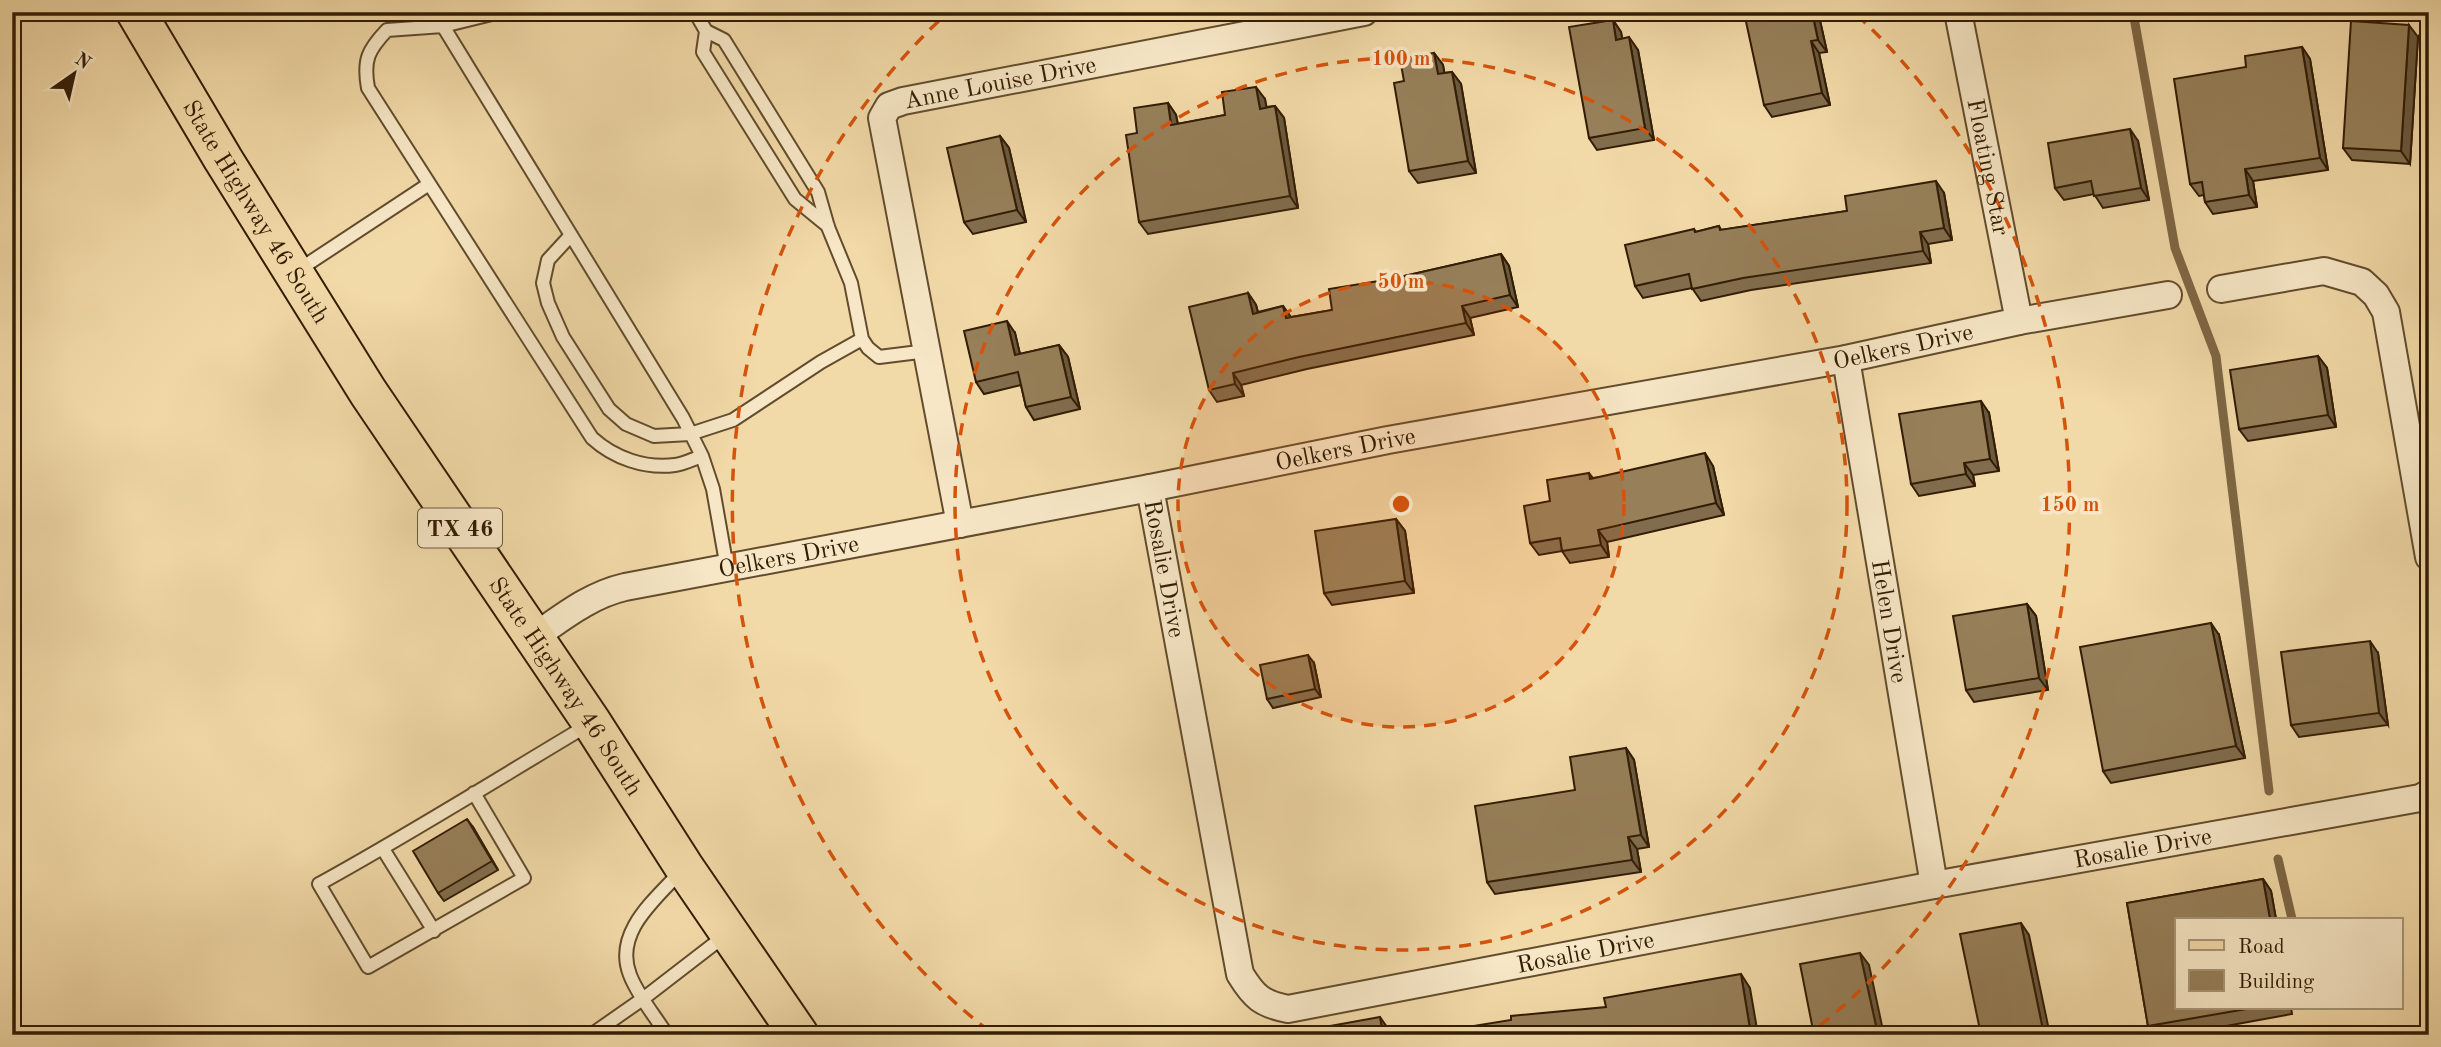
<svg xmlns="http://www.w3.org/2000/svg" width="2441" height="1047" font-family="'Old Standard TT',serif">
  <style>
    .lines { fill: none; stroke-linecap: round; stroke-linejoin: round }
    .stream { stroke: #7e6745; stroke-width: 9 }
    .lane-casing { stroke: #624c2d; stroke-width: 16 }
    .street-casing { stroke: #624c2d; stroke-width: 30 }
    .primary-casing { stroke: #321c04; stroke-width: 42 }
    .lane { stroke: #f7e7c6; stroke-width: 12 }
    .street { stroke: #f7e7c6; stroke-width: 26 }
    .primary { stroke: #f2daa8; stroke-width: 38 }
    .wall { fill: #816d4d; stroke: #321c04; stroke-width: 2 }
    .shaded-wall { fill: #69593e; stroke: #321c04; stroke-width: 2 }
    .building { fill: #967f59; stroke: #321c04; stroke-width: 2 }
    .ring { fill: none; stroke: #d6530b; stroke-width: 3.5; stroke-dasharray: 12 9 }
    .labels { text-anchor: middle; stroke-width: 7; stroke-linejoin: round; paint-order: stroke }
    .shield { fill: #f7e7c6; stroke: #6d593e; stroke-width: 2 }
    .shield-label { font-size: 23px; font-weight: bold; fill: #321c04 }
    .street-label { font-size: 24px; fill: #321c04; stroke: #f7e7c6 }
    .centre { fill: #d6530b; stroke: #f7e7c6; stroke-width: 3.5 }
    .ring-label { font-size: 21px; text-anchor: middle; font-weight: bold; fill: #d6530b; stroke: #f7e7c6; stroke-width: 7; stroke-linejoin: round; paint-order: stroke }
  </style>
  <rect width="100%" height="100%" fill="#f2daa8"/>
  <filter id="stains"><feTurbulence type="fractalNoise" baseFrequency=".00286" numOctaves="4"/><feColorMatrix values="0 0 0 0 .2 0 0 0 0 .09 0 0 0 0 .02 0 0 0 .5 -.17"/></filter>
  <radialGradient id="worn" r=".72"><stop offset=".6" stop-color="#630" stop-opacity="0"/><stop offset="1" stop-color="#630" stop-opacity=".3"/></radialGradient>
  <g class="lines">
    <!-- stream -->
    <path class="stream" d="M2133 12 2175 248 2216 356 2269 791
      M2278 859 2292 919"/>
    <defs>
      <path id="lane" d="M695 12 706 31 724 40 818 192 828 227 851 283 862 339 868 348 879 357 927 351
        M443 26 500 12
        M706 31 703 52 795 199 828 226
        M571 235 548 260 543 283 548 303 563 337 609 409 626 424 654 436 690 434 733 420 821 362 862 339
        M297 271 429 184
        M702 456C693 459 684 464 675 465 645 469 614 458 592 438L368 88C363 60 368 50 387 30L443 26 683 418 702 456 713 489 727 568
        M474 793 524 878 368 967 319 884C410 834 499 778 588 725
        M383 849 434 931
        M591 1035 644 998 727 934
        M667 1035C655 1016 638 996 630 975 613 932 656 899 682 870"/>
      <g id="street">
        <path id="s1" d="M1958 12 2019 321"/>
        <path d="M2221 289 2324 271 2362 282 2376 295 2386 312 2429 557"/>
        <path id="s2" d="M1846 359 1934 885"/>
        <path id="s3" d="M1150 488 1240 974C1254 997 1262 1004 1288 1009L1934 885 2420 798 2429 793"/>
        <path id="s4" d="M960 524 882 118 889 106 903 101 1364 12"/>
        <path id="s5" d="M534 637C563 617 590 595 625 587L1150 488 1388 440 1846 359 2019 321 2168 295"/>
      </g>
      <g id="primary">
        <path id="s6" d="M136 12 223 159 368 392 592 723 684 867 799 1035"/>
      </g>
    </defs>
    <!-- lane casing -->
    <use href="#lane" class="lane-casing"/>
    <!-- street casing -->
    <use href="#street" class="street-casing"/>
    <!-- primary casing -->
    <use href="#primary" class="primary-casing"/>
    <!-- lane -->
    <use href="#lane" class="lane"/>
    <!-- street -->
    <use href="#street" class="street"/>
    <!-- primary -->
    <use href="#primary" class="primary"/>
  </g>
  <!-- wall -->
  <path class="wall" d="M957 12H998L999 14 962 19Z
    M1819 16 1827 52 1819 53 1830 105 1772 117 1764 105Z
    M1613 20 1621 32 1622 39 1638 50 1654 140 1597 150 1589 138Z
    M2418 37 2410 164 2352 160 2343 148Z
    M2302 47 2310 59 2328 170 2253 181 2257 207 2213 214 2205 202 2204 195 2199 196 2190 184 2246 67Z
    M1434 53 1443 65 1444 73 1452 72 1461 84 1476 173 1418 183 1409 171 1404 81Z
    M1265 99 1266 107 1275 106 1284 118 1298 208 1148 234 1139 222 1137 133 1168 103 1176 115 1178 124 1225 115Z
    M1000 136 1009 148 1026 222 973 234 964 222Z
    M2138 141 2149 200 2103 208 2094 194 2064 200 2055 188Z
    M1944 193 1952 240 1928 244 1931 263 1751 290 1701 301 1692 288 1643 298 1635 286 1694 229 1696 232 1719 226 1721 230 1847 211Z
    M1501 254 1509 266 1518 307 1470 318 1474 335 1307 369 1241 385 1244 396 1217 402 1209 390 1248 293 1256 305 1258 312 1283 306 1291 317 1332 310 1391 279Z
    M1015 333 1020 354 1059 345 1068 357 1080 409 1034 420 1026 407 1021 385 984 394 976 382Z
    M2318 356 2327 368 2336 427 2248 441 2239 429Z
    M1989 413 1999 471 1973 475 1975 486 1919 496 1911 484Z
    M1713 466 1724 515 1607 542 1609 557 1570 563 1562 551 1539 555 1530 543 1550 501 1589 473 1593 478Z
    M1396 519 1405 531 1414 593 1332 605 1324 593Z
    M2027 604 2036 616 2048 690 1974 702 1966 690Z
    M2219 635 2245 758 2111 783 2103 771Z
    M2378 653 2388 725 2299 737 2291 725Z
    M1314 663 1321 697 1273 708 1267 699Z
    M1626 748 1634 760 1649 847 1637 849 1641 872 1495 894 1487 882 1575 790Z
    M473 827 498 870 444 901 438 893Z
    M2263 879 2271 891 2276 919H2177V1007H2291L2292 1014 2177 1035H2154L2148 1026 2127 903Z"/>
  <!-- shaded-wall -->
  <path class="shaded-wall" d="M1812 12H1816L1819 16 1827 52 1818 40Z
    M1613 20 1621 32 1625 52 1616 40Z
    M2409 25 2418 37 2410 164 2401 151Z
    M1629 37 1638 50 1654 140 1645 128Z
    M1811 41 1819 53 1830 105 1822 93Z
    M2302 47 2310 59 2328 170 2320 158Z
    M1434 53 1443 65 1447 86 1438 74Z
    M1452 72 1461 84 1476 173 1468 161Z
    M1256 87 1265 99 1269 121 1260 109Z
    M1168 103 1176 115 1180 137 1171 125Z
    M1275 106 1284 118 1298 208 1290 196Z
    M2130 129 2138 141 2149 200 2141 188Z
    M1000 136 1009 148 1026 222 1017 210Z
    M2245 169 2253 181 2257 207 2249 195Z
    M1936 181 1944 193 1952 240 1944 228Z
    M1920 232 1928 244 1931 263 1923 251Z
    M1501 254 1509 266 1518 307 1510 295Z
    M1248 293 1256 305 1261 326 1253 314Z
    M1283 306 1292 319 1286 318Z
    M1462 306 1470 318 1474 335 1466 323Z
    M1007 321 1015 333 1023 367 1015 355Z
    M1059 345 1068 357 1080 409 1071 397Z
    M2318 356 2327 368 2336 427 2328 415Z
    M1233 373 1241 385 1244 396 1235 384Z
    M1981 401 1989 413 1999 471 1990 459Z
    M1705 453 1713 466 1724 515 1716 503Z
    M1964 463 1973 475 1975 486 1966 474Z
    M1396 519 1405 531 1414 593 1405 581Z
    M1598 530 1607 542 1609 557 1601 545Z
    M2027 604 2036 616 2048 690 2039 678Z
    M2211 623 2219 635 2245 758 2236 746Z
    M2370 641 2378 653 2388 725 2379 713Z
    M1308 655 1314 663 1321 697 1315 689Z
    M1626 748 1634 760 1649 847 1641 835Z
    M467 819 473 827 498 870 492 861Z
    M1628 837 1637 849 1641 872 1632 860Z
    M2263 879 2271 891 2276 919H2270Z
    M2021 923 2029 935 2050 1035H2044Z
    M1860 953 1869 965 1884 1035H1878Z
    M1741 974 1750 988 1758 1035H1751Z
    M1380 1017 1389 1030 1390 1035H1383Z"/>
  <!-- building -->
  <path class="building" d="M1758 12H1812L1818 40 1811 41 1822 93 1764 105 1745 17 1759 14Z
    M1613 20 1616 40 1629 37 1645 128 1589 138 1569 27Z
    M2351 21 2409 25 2401 151 2343 148Z
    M2302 47 2320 158 2245 169 2249 195 2205 202 2202 182 2190 184 2174 79 2246 67 2245 56Z
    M1434 53 1438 74 1452 72 1468 161 1409 171 1394 83 1404 81 1400 59Z
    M1256 87 1260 109 1275 106 1290 196 1139 222 1126 135 1137 133 1134 108 1168 103 1171 125 1225 115 1222 92Z
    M2130 129 2141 188 2094 196 2091 181 2055 188 2048 143Z
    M1000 136 1017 210 964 222 947 148Z
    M1936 181 1944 228 1920 232 1923 251 1743 278 1692 289 1689 274 1635 286 1625 245 1694 229 1695 232 1719 226 1720 230 1847 211 1845 196Z
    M1501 254 1510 295 1462 306 1466 323 1299 357 1233 373 1235 384 1209 390 1189 307 1248 293 1253 314 1283 306 1286 318 1332 310 1329 289 1391 279Z
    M1007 321 1015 355 1059 345 1071 397 1026 407 1018 372 976 382 964 331Z
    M2318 356 2328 415 2239 429 2230 370Z
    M1981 401 1990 459 1964 463 1966 474 1911 484 1899 414Z
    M1705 453 1716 503 1598 530 1601 545 1562 551 1560 538 1530 543 1524 506 1550 501 1547 480 1589 473 1590 479Z
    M1396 519 1405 581 1324 593 1315 531Z
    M2027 604 2039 678 1966 690 1953 616Z
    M2211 623 2236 746 2103 771 2080 647Z
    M2370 641 2379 713 2291 725 2281 652Z
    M1308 655 1315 689 1267 699 1260 665Z
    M1626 748 1641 835 1628 837 1632 860 1487 882 1475 806 1575 790 1570 757Z
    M467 819 492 861 438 893 413 851Z
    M2263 879 2270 919H2177V1007H2258L2148 1026 2127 903Z
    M2021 923 2044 1035H1981L1960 934Z
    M1860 953 1878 1035H1814L1800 964Z
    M1741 974 1751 1035H1418L1511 1020V1016L1606 1007 1604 998Z
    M1380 1017 1383 1035H1280Z"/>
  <!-- distance rings -->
  <circle cx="1401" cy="504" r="223" fill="#d6530b" fill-opacity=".12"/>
  <g class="ring">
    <circle cx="1401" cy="504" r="223"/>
    <circle cx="1401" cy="504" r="446"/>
    <path d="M989 1031A669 669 0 0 1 945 15M1857 15A669 669 0 0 1 1813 1031"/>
  </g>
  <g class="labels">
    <!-- shield labels -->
    <rect class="shield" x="418" y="508.5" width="84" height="39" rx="5"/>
    <g class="shield-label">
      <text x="460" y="536">TX 46</text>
    </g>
    <!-- street labels -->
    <g class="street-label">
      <text dy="8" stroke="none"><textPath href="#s4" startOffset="541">Anne Louise Drive</textPath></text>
      <text dy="8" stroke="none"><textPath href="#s1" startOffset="158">Floating Star</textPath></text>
      <text dy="8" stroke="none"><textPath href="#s6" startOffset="233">State Highway 46 South</textPath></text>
      <text dy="8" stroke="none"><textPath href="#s5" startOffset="1405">Oelkers Drive</textPath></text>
      <text dy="8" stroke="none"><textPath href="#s5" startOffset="838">Oelkers Drive</textPath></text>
      <text dy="8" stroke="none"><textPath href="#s5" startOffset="271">Oelkers Drive</textPath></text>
      <text dy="8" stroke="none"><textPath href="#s3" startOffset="82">Rosalie Drive</textPath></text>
      <text dy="8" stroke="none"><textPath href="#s2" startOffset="266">Helen Drive</textPath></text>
      <text dy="8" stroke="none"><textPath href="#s6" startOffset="800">State Highway 46 South</textPath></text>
      <text dy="8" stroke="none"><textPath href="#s3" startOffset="1426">Rosalie Drive</textPath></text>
      <text dy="8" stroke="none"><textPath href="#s3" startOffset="859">Rosalie Drive</textPath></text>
    </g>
  </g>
  <circle cx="1401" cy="504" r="10" class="centre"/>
  <g class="ring-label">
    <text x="1401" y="65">100 m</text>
    <text x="1401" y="288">50 m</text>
    <text x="2070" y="511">150 m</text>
  </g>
  <!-- margin -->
  <rect width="2441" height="1047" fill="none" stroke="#f2daa8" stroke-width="42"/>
  <rect x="14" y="14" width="2413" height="1019" fill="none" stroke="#321c04" stroke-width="3.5"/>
  <rect x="21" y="21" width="2399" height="1005" fill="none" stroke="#321c04" stroke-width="2"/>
  <!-- legend -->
  <rect x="2175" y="918" width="228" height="91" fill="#f7e7c6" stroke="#a89678" stroke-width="2"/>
  <rect x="2189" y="940" width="35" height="10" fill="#f2daa8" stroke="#a89678" stroke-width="2"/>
  <text x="2238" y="953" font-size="21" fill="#321c04">Road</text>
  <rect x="2189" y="970" width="35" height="21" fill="#967f59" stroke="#a89678" stroke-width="2"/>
  <text x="2238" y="988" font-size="21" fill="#321c04">Building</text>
  <!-- north arrow -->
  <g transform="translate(74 74) rotate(34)" stroke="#f7e7c6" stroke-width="5" paint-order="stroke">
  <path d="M0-5L12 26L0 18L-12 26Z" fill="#321c04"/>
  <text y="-10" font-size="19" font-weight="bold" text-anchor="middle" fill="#321c04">N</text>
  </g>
  <rect width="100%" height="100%" filter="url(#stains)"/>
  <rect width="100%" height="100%" fill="url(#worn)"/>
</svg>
